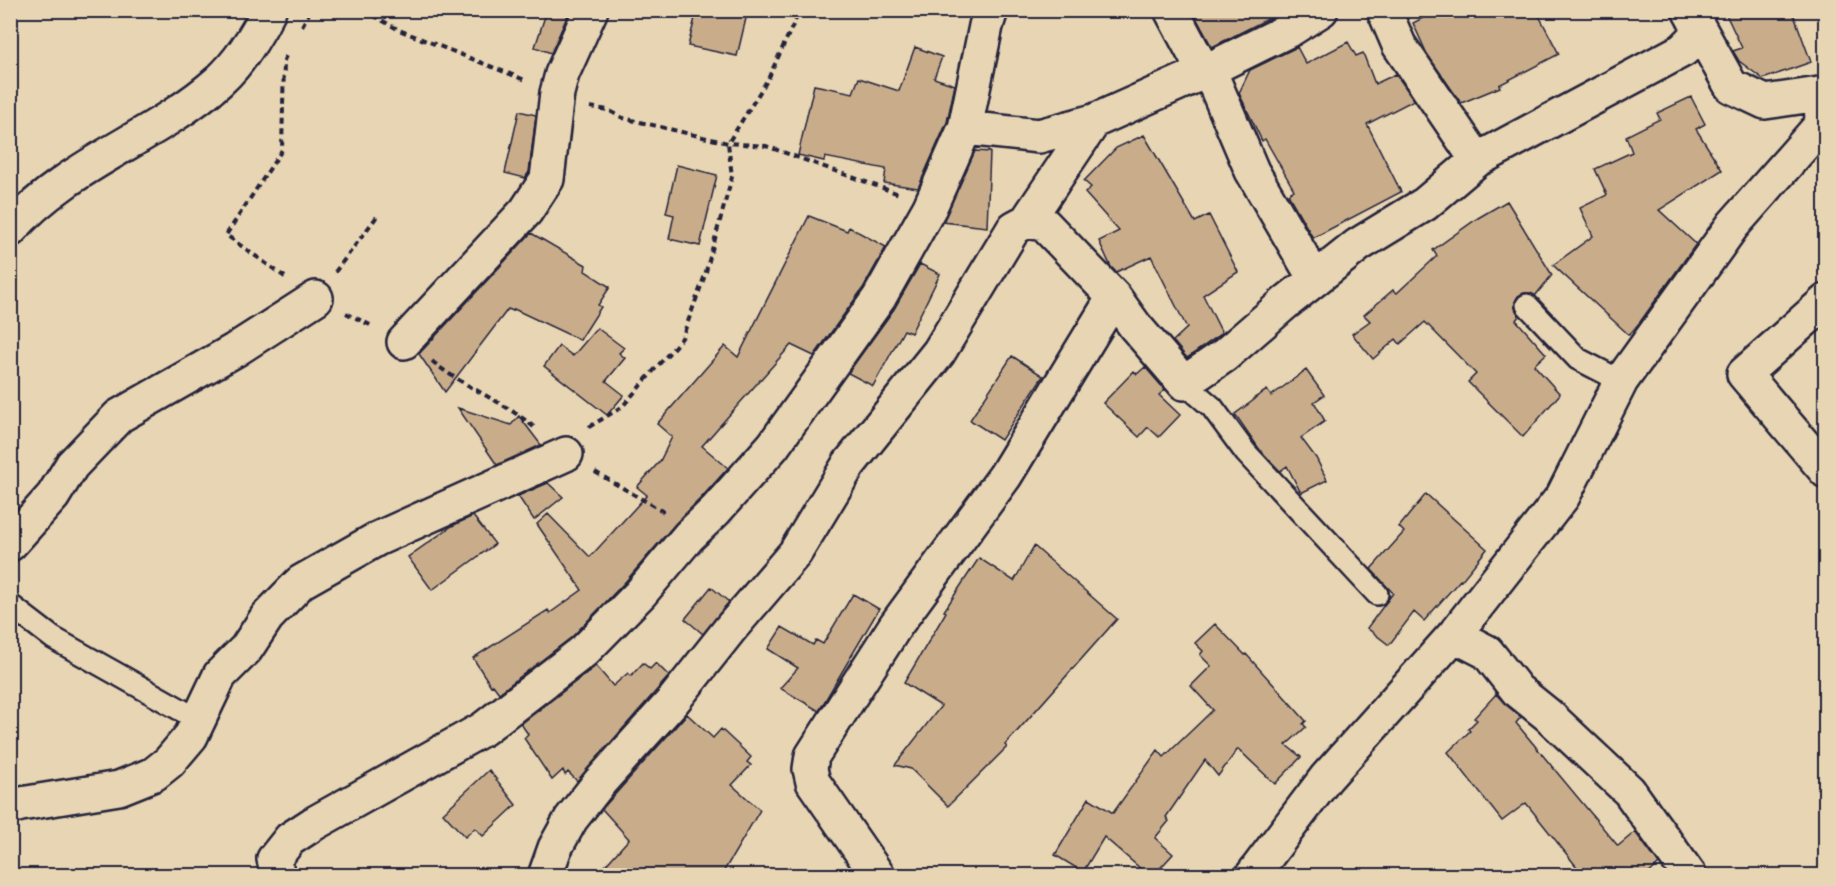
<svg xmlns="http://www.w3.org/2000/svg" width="1836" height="886" font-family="'Balsamiq Sans',sans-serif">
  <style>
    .building { fill: #c9ad8b; stroke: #22223b; stroke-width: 1.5 }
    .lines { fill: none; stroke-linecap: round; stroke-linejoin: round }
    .service-casing { stroke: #22223b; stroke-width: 26 }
    .minor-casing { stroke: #22223b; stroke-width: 38 }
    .path { stroke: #22223b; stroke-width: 4; stroke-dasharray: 6 4.5; stroke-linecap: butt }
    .service { stroke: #e8d5b3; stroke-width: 21 }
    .minor { stroke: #e8d5b3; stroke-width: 33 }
  </style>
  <rect width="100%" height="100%" fill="#e8d5b3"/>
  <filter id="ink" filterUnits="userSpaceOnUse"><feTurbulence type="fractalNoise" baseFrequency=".0167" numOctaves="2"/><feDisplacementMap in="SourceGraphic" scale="12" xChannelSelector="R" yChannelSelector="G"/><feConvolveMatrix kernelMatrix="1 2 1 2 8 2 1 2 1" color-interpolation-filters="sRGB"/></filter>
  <g filter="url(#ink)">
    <!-- building -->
    <path class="building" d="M547 10H570L551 53 535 47Z
      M697 10H748L737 56 688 46Z
      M1192 10H1285L1212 47Z
      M1438 10H1536L1559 54 1499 85 1500 87 1461 103 1427 54 1413 23Z
      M1724 10H1792L1811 62 1763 79 1739 61 1733 51 1742 48Z
      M1348 42 1356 56 1363 53 1375 84 1396 74 1414 100 1367 124 1401 192 1313 238 1288 194 1294 190 1265 139 1262 141 1239 93 1250 70 1297 47 1306 64Z
      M915 47 942 57 934 78 955 85 947 122 918 188 884 183 886 169 825 157 824 161 798 155 814 85 853 93 859 78 899 91Z
      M1691 97 1705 124 1696 129 1722 170 1659 210 1696 244 1640 322 1629 335 1553 265 1593 236 1580 208 1607 195 1595 169 1632 152 1626 136 1660 119 1657 113Z
      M519 111 536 115 529 172 525 178 505 173Z
      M1144 135 1195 222 1209 215 1238 272 1203 295 1222 333 1187 358 1173 341 1187 328 1151 256 1116 272 1111 267 1099 241 1119 231 1085 193 1091 187 1084 181 1116 148Z
      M975 151 990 152 987 227 943 222Z
      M677 165 717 175 700 246 669 239 674 215 666 213Z
      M1507 201 1552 275 1535 296 1530 293H1524L1518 296 1515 302V308L1519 316 1516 320 1546 354 1534 365 1560 394 1523 437 1468 382 1476 374 1425 322 1400 344 1396 339 1373 359 1352 334 1370 321 1364 315 1393 290 1397 293 1437 256 1433 250 1478 218Z
      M809 216 847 231 849 227 886 247 863 288 814 356 791 345 702 446 728 468 701 498 675 524 626 581 572 637 499 693 493 685 491 686 473 658 548 610 550 613 582 590 537 524 548 514 590 557 647 495 637 487 660 461 672 437 657 424 725 346 738 357Z
      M531 233 586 265 585 271 610 287 598 305 601 307 580 340 514 309 513 311 508 309 445 392 419 354Z
      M920 264 940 274 911 333 904 330 873 386 848 373 894 309Z
      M597 328 624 348 619 353 625 358 606 381 624 395 607 415 544 366 559 346 573 356Z
      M1012 356 1043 376 1001 440 970 420Z
      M1145 367 1165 390 1159 395 1180 415 1159 437 1148 427 1139 437 1103 403 1134 371 1137 374Z
      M1306 370 1324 395 1314 402 1325 421 1301 438 1316 458 1327 480 1301 493 1287 466 1280 471 1260 450 1235 414 1254 400 1253 399 1267 390 1271 396Z
      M458 408 511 425 519 416 541 445 497 465Z
      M548 483 563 497 534 520 518 496Z
      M1426 494 1487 549 1461 581 1460 580 1424 621 1414 612 1389 645 1367 628 1393 593 1371 569 1404 532 1399 527Z
      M473 516 495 544 432 590 408 557 452 526Z
      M1034 546 1117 619 1005 745 1007 747 948 806 911 769 895 765 941 706 904 683 946 612 944 611 979 558 1014 581Z
      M711 587 729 602 703 634 685 619Z
      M853 594 879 609 819 711 780 688 798 668 768 649 782 627 813 645 816 640 823 644Z
      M1215 624 1245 655 1246 654 1306 721 1303 724 1306 727 1286 745 1301 757 1275 784 1238 749 1218 776 1205 760 1166 817 1169 821 1155 838 1173 854 1153 876H1149L1104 837 1083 872 1055 855 1089 798 1113 813 1158 750 1164 757 1213 710 1191 686 1211 666 1200 655 1203 651 1195 643Z
      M643 663 650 669 656 663 669 676 577 781 568 772 565 775 563 770 552 780 524 738 528 734 521 724 596 666 613 686 628 673 631 676Z
      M1496 694 1505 704 1521 717 1516 723 1618 846 1635 832 1659 864 1646 876H1584L1526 803 1502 821 1448 752 1470 731 1468 729 1477 720 1474 718Z
      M687 714 713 738 721 729 751 757 747 762 751 765 732 785 760 810 721 876H596L629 839 602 809Z
      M489 770 516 805 483 836 475 828 465 837 443 813Z"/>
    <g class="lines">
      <defs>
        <path id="service" d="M1527 305 1578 359 1621 381
          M1184 383 1212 407 1246 453 1377 594
          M10 605 53 638 199 720"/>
        <path id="minor" d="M1171 10 1204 72 1215 84 1252 171 1315 279
          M1384 10 1399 45 1477 160
          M1689 10 1731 86 1765 102 1826 93
          M965 128 1039 136 1094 121 1204 72 1291 29 1321 10
          M1027 221 1044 224 1114 297 1135 326 1184 383 1225 355 1285 303 1358 245 1425 204 1477 160 1683 50 1701 32
          M10 230C67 164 155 138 219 81 241 61 256 36 269 10
          M1826 301 1744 374 1826 471
          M404 342 526 211 547 179 557 93 562 74 591 10
          M10 544 53 496 72 465 119 416 235 350 316 298
          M1454 635 1487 652 1517 690 1548 715 1629 791 1690 876
          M10 807 21 804 119 788 154 774 169 762 191 736 220 675 246 649 267 617 301 582 377 539 566 454
          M278 876 274 859 290 839 313 824 483 729 584 651 640 594 689 536 715 511 773 446 879 298 930 207 965 128 986 26 991 10
          M545 876 555 848 571 819 600 782 673 701 730 629 795 553 849 464 939 352 1014 228 1027 221 1094 121
          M878 876 813 782 810 769 812 756 896 625 1005 476 1114 297
          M1252 876 1326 778 1454 635 1563 496 1621 381 1733 225 1822 124 1821 94"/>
      </defs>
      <!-- service casing -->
      <use href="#service" class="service-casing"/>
      <!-- minor casing -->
      <use href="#minor" class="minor-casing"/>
      <!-- path -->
      <path class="path" d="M364 10 399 30 525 80
        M940 10 954 15
        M302 26 311 10
        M590 107 608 110 623 118 728 143 766 146 899 194
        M335 272 378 215
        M285 277 226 235 282 150 284 60 286 56
        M346 313 374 327
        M432 361C464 388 505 401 536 429
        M589 427 622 407 682 338 705 275 732 177 728 143 768 79 800 10
        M595 472 664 512"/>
      <!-- service -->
      <use href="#service" class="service"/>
      <!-- minor -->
      <use href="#minor" class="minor"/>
    </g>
  </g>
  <!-- margin -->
  <rect width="1836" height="886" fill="none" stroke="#e8d5b3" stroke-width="36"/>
  <rect x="18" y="18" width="1800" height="850" fill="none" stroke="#22223b" stroke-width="2" filter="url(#ink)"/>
</svg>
